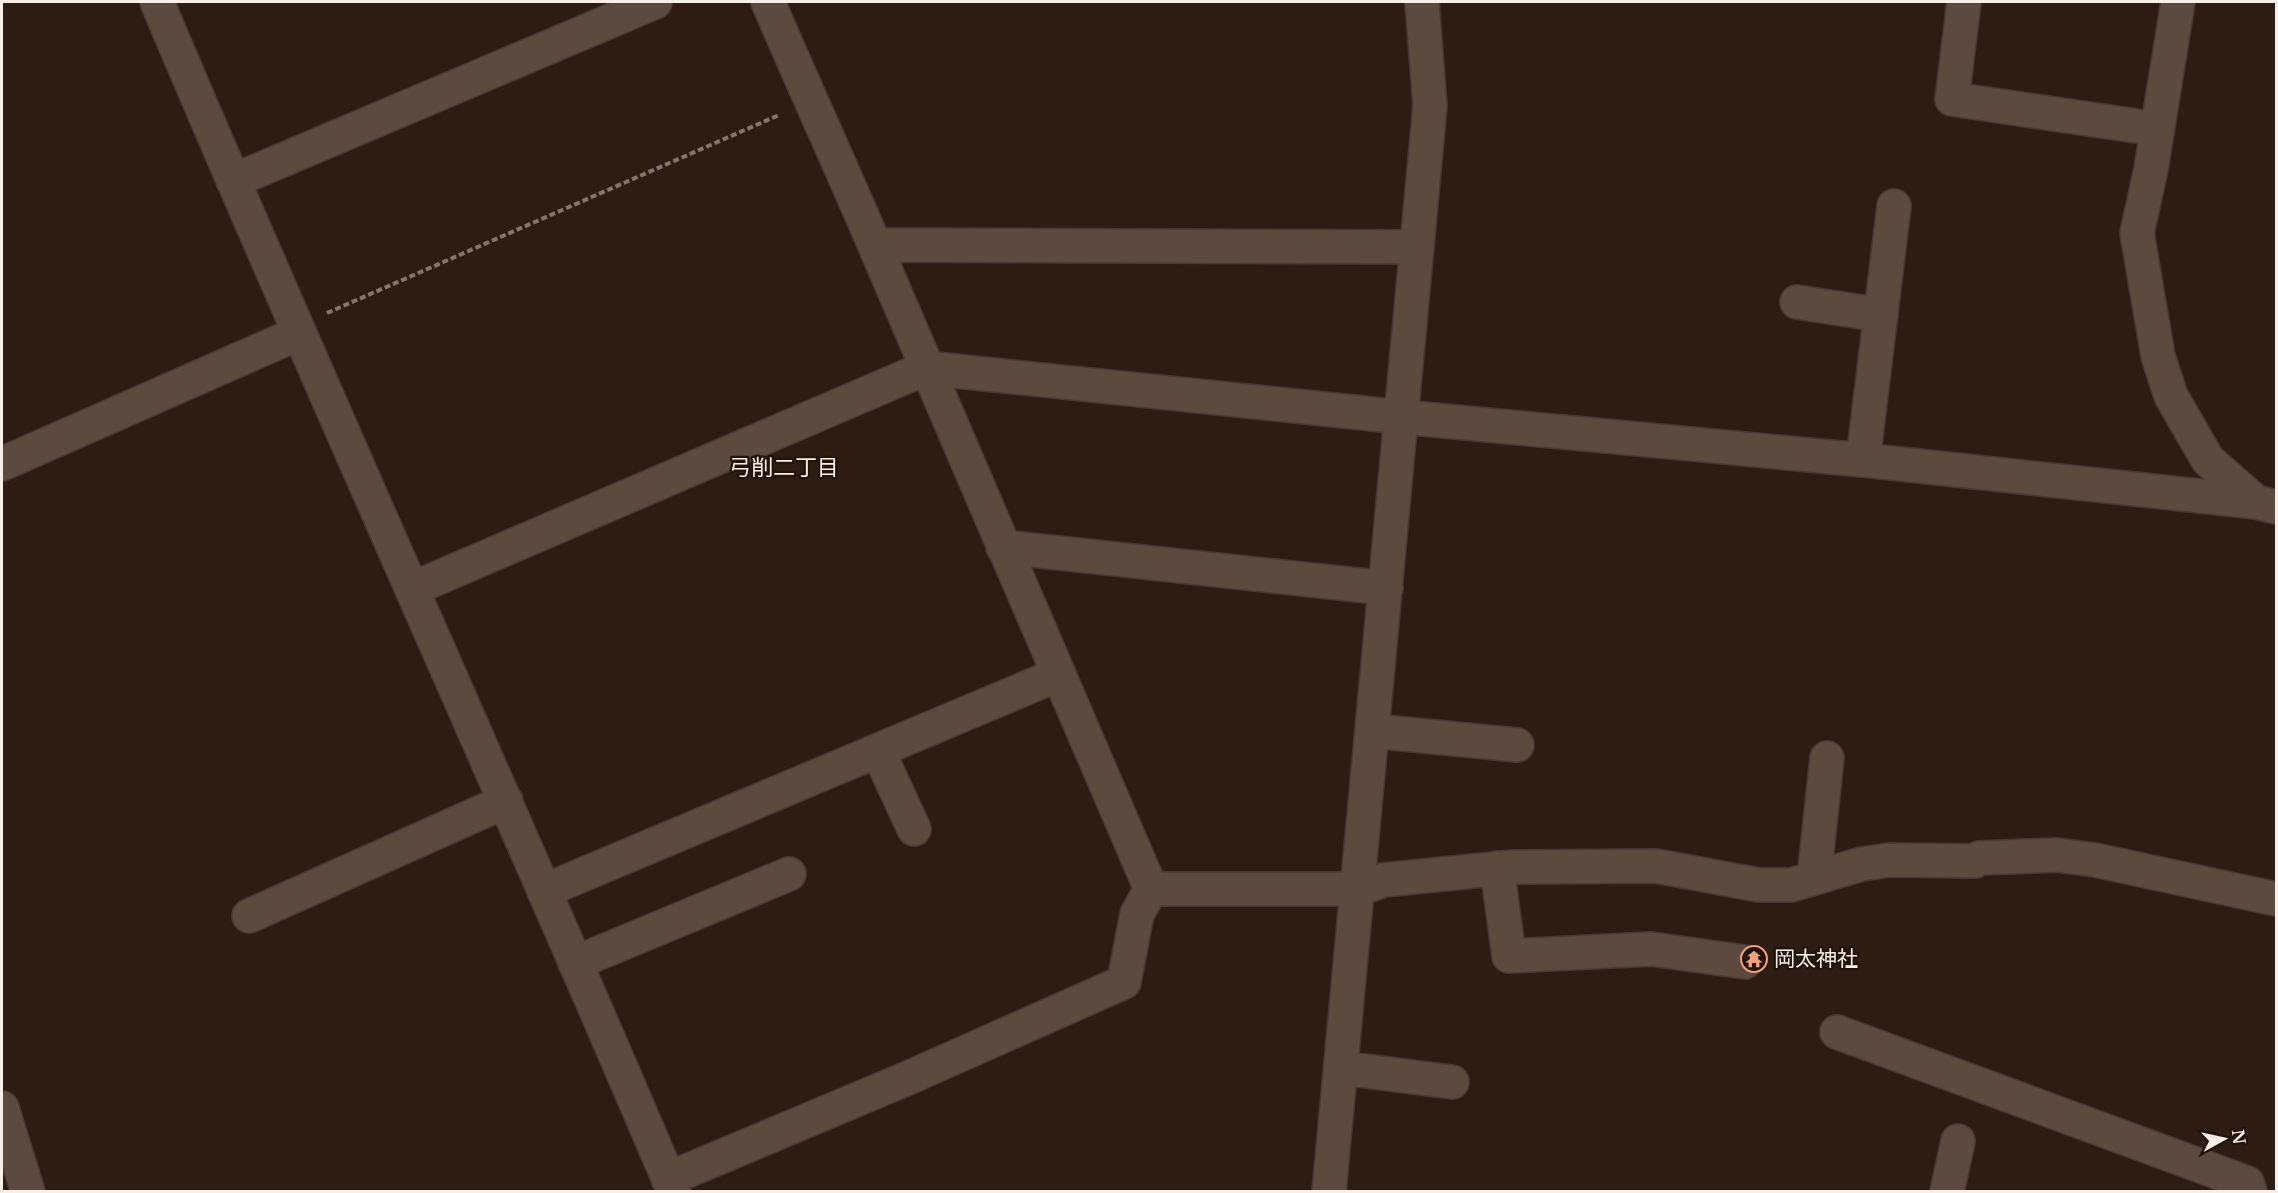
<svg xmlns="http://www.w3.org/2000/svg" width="2278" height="1193" font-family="'Libre Baskerville','Noto Sans JP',serif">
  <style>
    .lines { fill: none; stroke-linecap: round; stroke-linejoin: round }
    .minor-casing { stroke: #473935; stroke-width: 36 }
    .path { stroke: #83756e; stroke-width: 4; stroke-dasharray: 6 3; stroke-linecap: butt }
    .minor { stroke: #5c4940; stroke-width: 33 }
    .labels { text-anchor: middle; stroke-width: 4.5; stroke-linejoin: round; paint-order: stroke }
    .poi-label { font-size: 21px; fill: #faeee9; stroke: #22130b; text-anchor: start }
    .neighbourhood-label { font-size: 22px; fill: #faeee9; stroke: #22130b }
  </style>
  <rect width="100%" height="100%" fill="#2c1c14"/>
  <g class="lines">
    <defs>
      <path id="minor" d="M157 2C325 400 505 793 674 1192
        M768 2C803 84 840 164 875 246 968 460 1057 675 1151 889H1359L1384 880 1513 867 1656 866 1759 885H1791L1862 864 1889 860 1975 861 1979 858 2057 855 2095 860 2276 899
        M1964 2 1952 99 2157 129
        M2178 2 2151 169 2137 233 2158 356 2171 396 2208 460 2256 502
        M233 181 655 2
        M875 245 1417 247
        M1797 302 1881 315
        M1863 460 1894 206
        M2 464 299 333
        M1003 547 1386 588
        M412 589 926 368 1402 417 1863 460 2256 502 2276 507
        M1373 731 1517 745
        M878 751 914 829
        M1497 868 1509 956 1651 949 1745 962
        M1814 878 1827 758
        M544 891 1057 675
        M249 916 506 801
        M575 963 789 874
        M1837 1032 2247 1183 2250 1192
        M1342 1068 1452 1082
        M2 1108 28 1192
        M668 1179 908 1078 1124 982 1137 914 1151 889
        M1329 1192 1430 106 1422 2
        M1947 1192 1958 1141"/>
    </defs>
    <!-- minor casing -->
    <use href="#minor" class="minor-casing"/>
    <!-- path -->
    <path class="path" d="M327 313 779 115"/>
    <!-- minor -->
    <use href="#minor" class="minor"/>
  </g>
  <!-- icons -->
  <defs>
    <symbol id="temple-ring" viewBox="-11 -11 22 22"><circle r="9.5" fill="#22130b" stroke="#f1a17d" stroke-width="1.5"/><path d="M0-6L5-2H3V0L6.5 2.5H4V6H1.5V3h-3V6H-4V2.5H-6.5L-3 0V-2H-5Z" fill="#f1a17d"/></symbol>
  </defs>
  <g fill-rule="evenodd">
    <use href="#temple-ring" x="1739" y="944" width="30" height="30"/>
  </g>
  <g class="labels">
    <!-- poi labels -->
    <g class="poi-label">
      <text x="1774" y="966">岡太神社</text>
    </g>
    <!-- neighbourhood labels -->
    <g class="neighbourhood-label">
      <text x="784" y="475">弓削二丁目</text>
    </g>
  </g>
  <!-- border -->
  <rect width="2278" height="1193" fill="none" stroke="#faeee9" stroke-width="6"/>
  <!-- north arrow -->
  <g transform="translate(2224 1139) rotate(82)" stroke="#22130b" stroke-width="4.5" paint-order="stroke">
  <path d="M0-4.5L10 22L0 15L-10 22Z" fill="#faeee9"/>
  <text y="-9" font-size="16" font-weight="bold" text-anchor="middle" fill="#faeee9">N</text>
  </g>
</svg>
